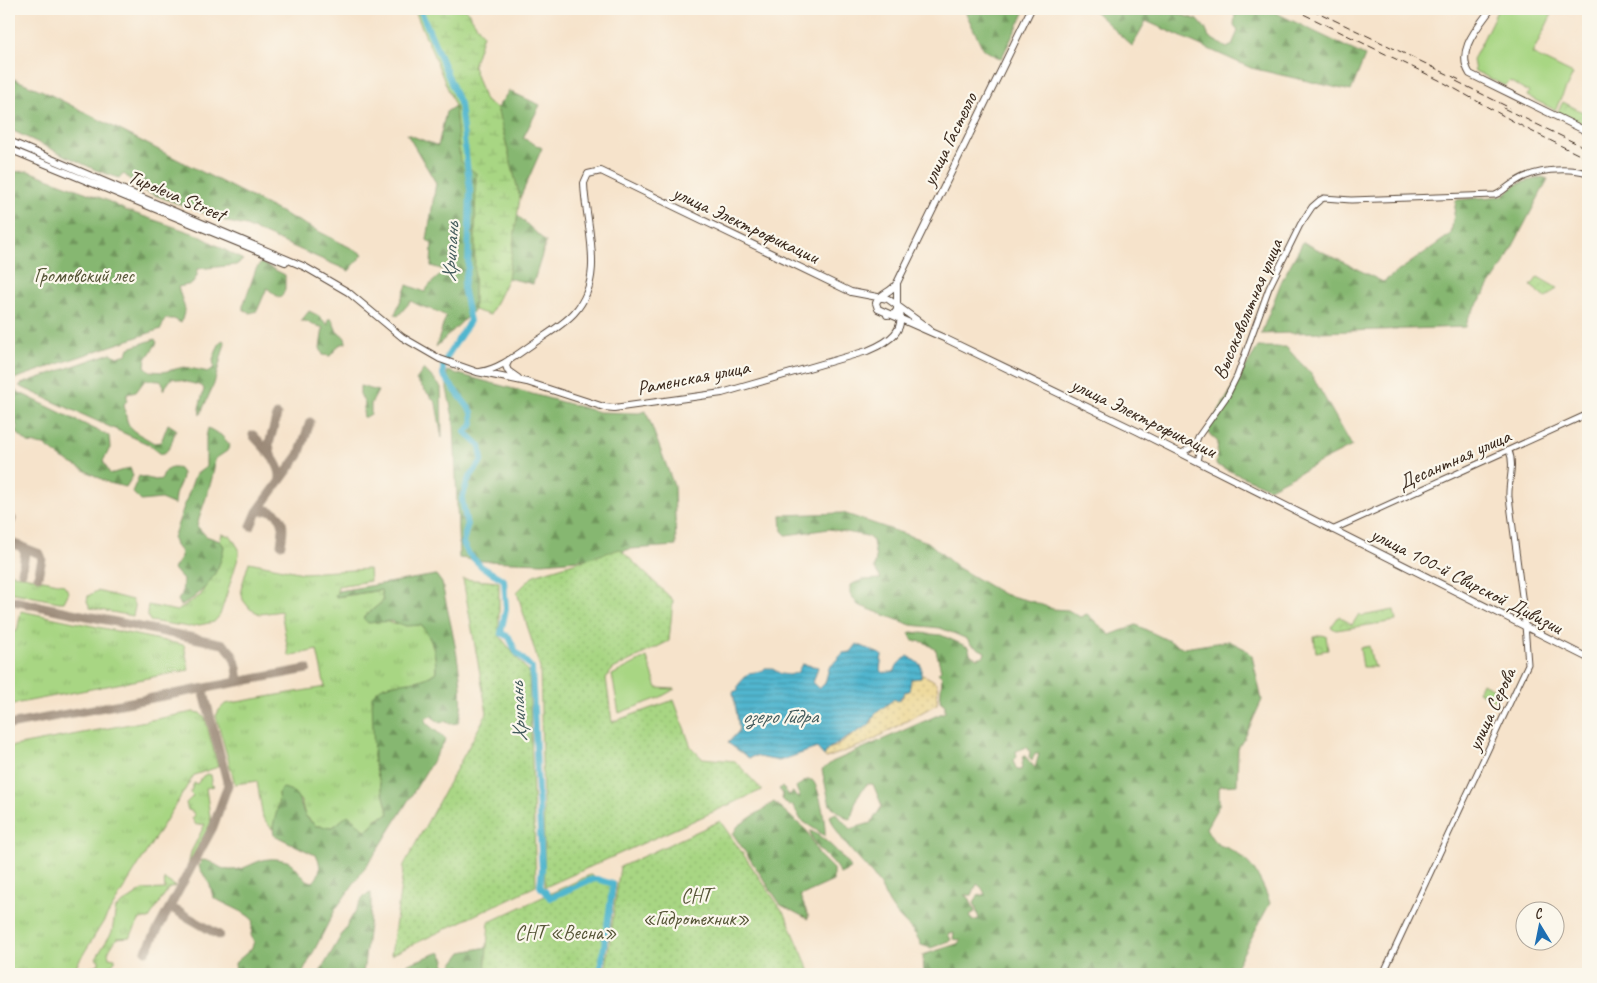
<svg xmlns="http://www.w3.org/2000/svg" width="1597" height="983" font-family="Caveat,sans-serif">
  <style>
    .grass { fill: url(#grass-tufts); stroke: #728050 }
    .forest { fill: url(#forest-firs); stroke: #607048; fill-rule: evenodd }
    .wetland { fill: url(#wetland-marsh); stroke: #728050 }
    .sand { fill: url(#sand-dots); stroke: #94825e }
    .park { fill: url(#park-crowns); stroke: #728050 }
    .garden { fill: url(#garden-dots); stroke: #728050 }
    .pitch { fill: #a8d683; stroke: #728050 }
    .water { fill: url(#water-rules); stroke: #467076 }
    .lines { fill: none; stroke-linecap: round; stroke-linejoin: round }
    .stream { stroke: #51b6cf; stroke-width: 1 }
    .river { stroke: #51b6cf; stroke-width: 6 }
    .taxiway { stroke: #988674; stroke-width: 9 }
    .minor-casing { stroke: #574638; stroke-width: 7 }
    .major-casing { stroke: #574638; stroke-width: 8 }
    .minor { stroke: #fff; stroke-width: 5 }
    .major { stroke: #fff; stroke-width: 6 }
    .rail { stroke: #3b2a1e; stroke-width: 1; stroke-dasharray: 8 4; stroke-linecap: butt }
    .labels { text-anchor: middle; stroke-width: 4.5; stroke-linejoin: round; paint-order: stroke }
    .street-label { font-size: 20px; fill: #3b2a1e; stroke: #fbf7ec }
    .park-label { font-size: 20px; fill: #565537; stroke: #fbf7ec }
    .water-label { font-size: 21px; font-style: italic; fill: #435b5c; stroke: #fbf7ec }
  </style>
  <defs>
    <pattern id="grass-tufts" width="24" height="20" patternUnits="userSpaceOnUse" patternTransform="scale(1.25)"><rect width="24" height="20" fill="#a8d683"/><path d="M3 7l-1-3M5 7V3M7 7l1-3M15 17l-1-3M17 17v-4M19 17l1-3" fill="none" stroke="#92b871"/></pattern>
    <pattern id="forest-firs" width="22" height="20" patternUnits="userSpaceOnUse" patternTransform="scale(1.25)"><rect width="22" height="20" fill="#86b771"/><path d="M5 1l3.5 6h-7zM16 11l3.5 6h-7z" fill="#6f955c"/></pattern>
    <pattern id="wetland-marsh" width="20" height="14" patternUnits="userSpaceOnUse" patternTransform="scale(1.25)"><rect width="20" height="14" fill="#a8d683"/><path d="M1 5h8M5 5V1M11 12h8M15 12V8" fill="none" stroke="#92b871"/></pattern>
    <pattern id="sand-dots" width="8" height="8" patternUnits="userSpaceOnUse" patternTransform="scale(1.25)"><rect width="8" height="8" fill="#eeda9e"/><path d="M2 2h.1M6 6h.1" fill="none" stroke="#cdbb88" stroke-width="1.8" stroke-linecap="round"/></pattern>
    <pattern id="park-crowns" width="20" height="18" patternUnits="userSpaceOnUse" patternTransform="scale(1.25)"><rect width="20" height="18" fill="#a8d683"/><path d="M2 6a3 3 0 1 1 6 0M12 15a3 3 0 1 1 6 0" fill="none" stroke="#92b871"/></pattern>
    <pattern id="garden-dots" width="8" height="8" patternUnits="userSpaceOnUse" patternTransform="scale(1.25)"><rect width="8" height="8" fill="#a8d683"/><path d="M2 2h.1M6 6h.1" fill="none" stroke="#92b871" stroke-width="1.8" stroke-linecap="round"/></pattern>
    <pattern id="water-rules" width="6" height="5" patternUnits="userSpaceOnUse" patternTransform="scale(1.25)"><rect width="6" height="5" fill="#51b6cf"/><path d="M0 2.5h6" fill="none" stroke="#4494a7"/></pattern>
  </defs>
  <rect width="100%" height="100%" fill="#fbf7ec"/>
  <filter id="ink" filterUnits="userSpaceOnUse"><feTurbulence type="fractalNoise" baseFrequency=".02" numOctaves="2"/><feDisplacementMap in="SourceGraphic" scale="10" xChannelSelector="R" yChannelSelector="G"/><feConvolveMatrix kernelMatrix="1 2 1 2 8 2 1 2 1" color-interpolation-filters="sRGB"/></filter>
  <filter id="wash" filterUnits="userSpaceOnUse"><feTurbulence type="fractalNoise" baseFrequency=".0096" numOctaves="4" result="noise"/><feDisplacementMap in="SourceGraphic" scale="20" xChannelSelector="R" yChannelSelector="G"/><feGaussianBlur stdDeviation="1.12" result="paint"/><feColorMatrix in="noise" values="0 0 0 0 0 0 0 0 0 0 0 0 0 0 0 0 0 1.4 0 .05"/><feComposite in="paint" operator="in"/></filter>
  <g filter="url(#wash)">
    <rect width="100%" height="100%" fill="#f6e3cb"/>
    <!-- grass -->
    <path class="grass" d="M222 534 231 536 239 549V555L220 615 214 622 189 627 150 621 147 614 148 605 177 611 201 595 224 546 220 541Z
      M249 562 303 573 369 569 370 581 338 586 336 597 382 590 383 601 363 618C383 620 402 627 421 625 433 639 436 654 436 672 422 683 401 684 384 686L374 762 389 814 375 819 373 827 365 830 348 816 333 827 316 826 305 815 301 801 290 790 278 793 280 805 272 829 263 818 257 781 235 784 216 716 219 710 225 704 325 687 317 650 289 656 281 611 260 614 250 609 243 600 241 589Z
      M9 573 63 584 69 592 64 602H59L9 592Z
      M97 591 132 600 135 607 133 616 90 608 87 601 88 596Z
      M21 611 184 645 189 670 9 705V633L17 631Z
      M193 712 200 713 205 718 218 767 194 775 71 974H9V747Z
      M207 774 211 775 212 781 210 784 214 786 206 788 211 824 188 866 191 852 205 824 196 825 192 818 195 816 192 811 188 810 186 803 193 796 190 793 194 783 197 784 203 776Z
      M164 879 175 886 168 889 149 919H140L130 937 117 938 108 952 109 957 115 958V961L103 972 104 974H90L91 967 99 964V960L96 958 112 932 116 908 143 890 165 889Z"/>
    <!-- forest -->
    <path class="forest" d="M964 9H1026L1001 59 983 49Z
      M1092 9H1174L1179 14 1198 20 1205 28 1209 37 1227 48 1232 45 1238 31 1234 26 1235 14 1229 9H1268L1365 56 1351 91 1251 68 1146 21 1132 46Z
      M9 77 43 91 363 254 349 271 246 226 228 222 141 190 124 174 119 178 96 170 9 129Z
      M509 91 540 105 523 138 542 148 520 198 497 108Z
      M455 106 460 160 476 173 474 310 436 347 446 316C434 309 422 308 411 301L398 316 395 314 407 285 425 292C430 282 438 279 444 270L431 266 432 244 427 240 436 183 407 134 438 146 446 112Z
      M9 169 14 172 28 171 106 200 125 210 198 235 243 260 236 265 197 269V276L192 284 178 287 185 309 181 323 174 319H165L161 329 11 380 9 377Z
      M1542 177 1548 179 1502 267 1468 318 1466 327 1261 334 1282 280 1303 242 1383 282 1451 234 1456 200 1502 196 1517 184Z
      M517 215 546 242 533 284 508 278Z
      M261 263 285 275V290L282 296 278 297 267 288 257 311 250 313 243 309V306L256 269Z
      M309 311 319 316 328 325V319H332L337 332C342 334 346 337 346 343L339 345 330 356 323 355 320 348 323 328 305 321H301Z
      M155 339 157 343 146 359 145 366 150 371 163 372 184 367 209 372 214 367 213 359 220 342 223 340 225 343 214 384 200 415 199 408 204 389 202 386 172 378 163 390V383L160 381 145 380 136 392 127 394V401L124 404C128 433 130 428 154 443L161 442 168 424 176 429C172 438 172 451 161 454L148 444 19 386 21 384 111 353 117 357 127 354 129 348Z
      M1258 347H1286L1311 374 1352 446 1269 488 1216 465 1218 442 1206 431Z
      M424 369 441 387 442 438 436 403 416 380Z
      M447 371 599 412 639 413 646 411 674 486 676 546 630 549 600 558 543 563 483 561 459 558 454 422 447 389Z
      M360 386 378 391 371 404V414L364 418 363 411 365 404 360 394Z
      M16 391 109 436 110 448 103 461 110 474 130 468 133 476 126 487 109 483 63 459 44 445 28 443 17 433V425L9 419V394Z
      M208 428 221 435 230 445 227 451 215 459C214 481 203 503 197 526L206 536 220 541 224 546C220 574 204 593 181 606L178 600 182 594 183 580 173 569 181 557 180 550 175 546 173 538 195 475 206 467V437Z
      M171 468H178L182 473C183 485 172 491 175 505L161 499 141 501 132 492 139 476 155 480 162 479 164 472Z
      M843 513 928 542 957 567 1003 594 1034 602 1053 609 1068 610 1080 617 1087 614 1110 635 1136 625 1184 648 1229 641 1245 649 1252 656 1262 700 1245 737 1238 748 1237 785 1219 786V805L1206 828C1219 852 1219 841 1238 854 1255 866 1263 884 1270 903L1232 974H924L923 955 957 944 961 940 953 939 954 933 948 934 951 940 931 948 921 945C916 930 904 924 895 912 886 901 882 886 873 875 856 855 839 841 830 816L836 813 850 829 871 823 882 806 873 784H867L857 797 851 818 848 819 830 805 822 770 832 762 945 712V705L940 701 942 677 938 673 941 670 936 650 924 642 913 641 909 633 911 632 941 635 968 647 971 655 977 658 984 656 985 652 970 644 967 639 953 633 940 628 911 625 858 605 850 594V585L862 580 881 579 874 568 876 559 873 541 867 536 829 529 786 535 782 531 781 515ZM1027 747 1030 752 1029 757 1032 760 1035 754H1039L1035 768 1024 755 1021 770H1017L1013 761 1017 757 1016 751ZM977 884 982 888 985 894 978 896 974 902 979 919 972 921 970 915 975 912 970 899 964 895H972Z
      M436 575 442 583C448 616 470 694 458 723L450 724 446 721 440 723 431 716 426 718V723L446 739 379 848 335 910 302 974H236L235 963 251 949 254 942 251 935 253 920C243 910 225 905 213 897L210 885 199 867 202 860C213 860 219 870 230 870 253 870 257 853 287 861 298 865 300 880 313 882 321 875 321 865 317 856L274 835C270 822 281 811 278 793L283 788C301 792 298 802 305 815 307 819 313 823 316 826L333 827 348 815 365 830 372 827 375 820 389 814 374 762 372 696C376 692 381 687 385 686 403 681 421 684 436 672 436 654 433 639 421 625L406 626 391 621 368 623 363 618 383 601 381 590 335 597 338 591Z
      M807 780H812C820 787 826 825 825 836L801 820 793 805 789 806 782 799 783 794 779 789 782 787 789 795 793 792 796 797 800 798 796 787Z
      M774 802 807 831 819 855 833 869V881L800 896 808 915V919L781 905 733 834 738 826Z
      M810 831C820 833 849 861 850 869L840 874C834 858 814 852 810 831Z
      M371 893V908L363 974H319L364 896Z
      M487 947 485 974H449L452 965 462 952Z
      M440 952 445 959 443 972 445 974H392L395 969Z"/>
    <!-- wetland -->
    <path class="wetland" d="M409 9H466L483 35 473 66 485 101 497 108 520 198 508 278 490 315 474 310 476 173 460 161 455 106 415 11Z"/>
    <!-- sand -->
    <path class="sand" d="M922 675C941 682 938 685 937 704L865 744 826 758 824 756 828 749 837 746 872 722 875 714 894 699 898 701 903 697 904 692 909 691 911 679 921 678Z"/>
    <!-- park -->
    <path class="park" d="M1563 102 1588 115V126L1557 112Z
      M1538 277 1557 288 1546 298 1531 286Z
      M1394 610 1396 621 1336 630 1331 627 1339 616 1352 625 1359 614 1362 616Z
      M1321 635 1326 636 1328 650 1316 652 1314 637Z
      M1369 646 1373 665 1376 667H1363L1360 648Z"/>
    <!-- garden -->
    <path class="garden" d="M620 549 673 600 669 641 613 669 606 678 612 722 674 700 691 747 702 758 735 761 762 790 545 887 540 668 517 592 534 575Z
      M463 579 499 582V635L529 673 536 886 391 955 404 865 487 713Z
      M720 821 786 916 811 974H605L620 867Z
      M590 875 616 883 603 974H485L489 922Z"/>
    <!-- pitch -->
    <path class="pitch" d="M1498 9 1554 10 1532 54 1573 74 1555 110 1527 96 1529 92 1510 81 1505 86 1475 71 1473 60Z
      M647 657 657 688 675 689 659 698 619 713 612 675Z
      M1482 683 1501 692 1496 701 1478 692Z"/>
    <!-- water -->
    <path class="water" d="M857 644 882 655 880 670 884 673 895 671C897 662 901 662 908 656L921 665V678L911 679 909 691 905 692 898 701 894 699 875 714 869 725 828 749 824 756 817 748 779 761 754 756 749 758 728 743 739 731C738 717 735 706 733 692L738 690V685L749 673 762 671 765 668H771L781 674 789 675 797 673 802 664 818 667 813 683 819 689 825 683 829 668 843 653 851 652Z"/>
    <g class="lines">
      <!-- stream -->
      <path class="stream" d="M1096 972 1104 974"/>
      <!-- river -->
      <path class="river" d="M420 9 460 104 470 190 468 268 463 287 470 321 448 355 443 366V375L472 412 473 424 465 432 480 446 482 460 468 480 462 499 467 526 463 543 468 553 482 567 504 580 506 609 501 633 509 637 516 652 532 668 542 870 540 886 542 889
        M545 891 550 898 590 880 597 879 613 884 600 974"/>
      <!-- taxiway -->
      <path class="taxiway" d="M253 435C263 447 285 466 279 482
        M271 456 269 444 277 415
        M257 512 268 510C286 515 284 529 281 544
        M9 526 12 519
        M251 526 257 512 299 455 310 422
        M9 542 40 554 42 559 38 576
        M21 546 25 553 22 572
        M9 600 223 644C236 654 237 666 239 682
        M9 725 307 669
        M170 907 219 935
        M146 951 213 827 228 785 203 689"/>
    </g>
  </g>
  <g filter="url(#ink)">
    <g class="lines">
      <defs>
        <path id="minor" d="M1195 445 1200 452 1198 461
          M1182 453 1195 445 1198 437 1227 396 1237 376 1269 288 1300 225 1312 207 1320 200 1324 198 1351 200 1495 195C1503 192 1507 186 1515 182 1534 169 1566 167 1588 173
          M1332 530 1588 414
          M1383 974 1528 664 1524 612 1509 497C1508 482 1515 465 1509 451"/>
        <path id="major" d="M1031 9 897 283C891 293 880 293 876 303L878 309 944 338 1137 431 1588 658
          M1491 9C1478 27 1455 51 1470 74L1588 132
          M9 141 305 267 348 292 402 337 440 359 477 372 527 382 604 407 614 408 722 393 867 351C889 342 909 330 897 304
          M9 149 285 262
          M887 315 894 314 897 310V284
          M509 360 506 366 508 371 518 378
          M480 372C500 369 518 354 534 343 547 334 563 325 574 313 607 277 585 225 584 183L588 174 601 171 851 292 888 299 929 329"/>
      </defs>
      <!-- minor casing -->
      <use href="#minor" class="minor-casing"/>
      <!-- major casing -->
      <use href="#major" class="major-casing"/>
      <!-- minor -->
      <use href="#minor" class="minor"/>
      <!-- major -->
      <use href="#major" class="major"/>
      <!-- rail -->
      <path class="rail" d="M1293 9 1439 80 1529 130 1588 159
        M1311 9 1462 81
        M1456 81 1510 108
        M1503 108 1588 149"/>
    </g>
  </g>
  <g class="labels">
    <!-- street labels -->
    <g class="street-label">
      <text transform="translate(949 139) rotate(-64)" y="7">улица Гастелло</text>
      <text transform="translate(177 195) rotate(23)" y="7">Tupoleva Street</text>
      <text transform="translate(746 224) rotate(25)" y="7">улица Электрофикации</text>
      <text transform="translate(1247 309) rotate(-67)" y="7">Высоковольтная улица</text>
      <text transform="translate(693 377) rotate(-11)" y="7">Раменская улица</text>
      <text transform="translate(1144 417) rotate(26)" y="7">улица Электрофикации</text>
      <text transform="translate(1454 459) rotate(-24)" y="7">Десантная улица</text>
      <text transform="translate(1467 580) rotate(27)" y="7">улица 100-й Свирской Дивизии</text>
      <text transform="translate(1491 709) rotate(-65)" y="7">улица Серова</text>
    </g>
    <!-- park labels -->
    <g class="park-label">
      <text x="84" y="282">Громовский лес</text>
      <text x="696" y="902">СНТ<tspan x="696" dy="23">«Гидротехник»</tspan></text>
      <text x="566" y="939">СНТ «Весна»</text>
    </g>
    <!-- water labels -->
    <g class="water-label">
      <text transform="translate(450 252) rotate(-86)" y="7">Хрипань</text>
      <text transform="translate(518 712) rotate(-93)" y="7">Хрипань</text>
      <text x="780" y="723">озеро Гидра</text>
    </g>
  </g>
  <!-- margin -->
  <rect width="1597" height="983" fill="none" stroke="#fbf7ec" stroke-width="30"/>
  <!-- north arrow -->
  <g transform="translate(1540 926) rotate(350)"><circle r="24" fill="#fbf7ec" stroke="#aea59a"/>
  <path d="M0-4L9 19L0 12L-9 19Z" fill="#1f6fb2"/>
  <text y="-8" font-size="14" font-weight="bold" text-anchor="middle" fill="#3b2a1e">С</text>
  </g>
</svg>
